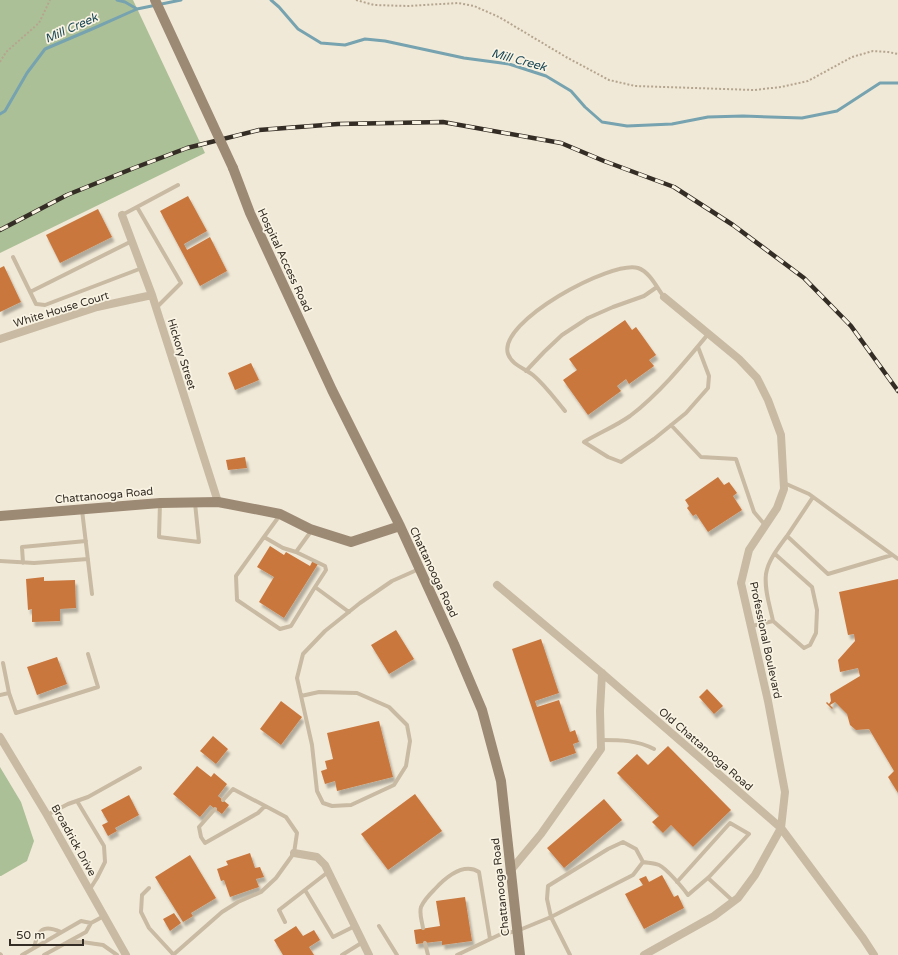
<svg xmlns="http://www.w3.org/2000/svg" width="898" height="955" font-family="'Varela Round',sans-serif">
  <style>
    .green { fill: #acc097 }
    .lines { fill: none; stroke-linecap: round; stroke-linejoin: round }
    .stream { stroke: #76a3af; stroke-width: 3 }
    .building { fill: #c9773e; filter: url(#shadow) }
    .path { stroke: #b5a58e; stroke-width: 2; stroke-dasharray: 2 2; stroke-linecap: butt }
    .lane { stroke: #c9bba3; stroke-width: 4 }
    .street { stroke: #c9bba3; stroke-width: 8 }
    .secondary { stroke: #9d8a75; stroke-width: 10 }
    .rail-casing { stroke: #342d25; stroke-width: 4.5 }
    .rail { stroke: #f9f3e3; stroke-width: 3; stroke-dasharray: 9; stroke-linecap: butt }
    .secondary-bridge { stroke: #9d8a75; stroke-width: 10 }
    .labels { text-anchor: middle; stroke-width: 3.5; stroke-linejoin: round; paint-order: stroke }
    .street-label { font-size: 11px; fill: #342d25; stroke: #f9f3e3 }
    .water-label { font-size: 12px; font-style: italic; fill: #1a4856; stroke: #f9f3e3 }
  </style>
  <defs>
    <filter id="shadow"><feDropShadow dx="2.5" dy="4.5" stdDeviation="1" flood-color="#0004"/></filter>
  </defs>
  <rect width="100%" height="100%" fill="#f1e9d7"/>
  <!-- green -->
  <path class="green" d="M0 0H133L205 153 0 253Z
    M0 767 21 802 34 841 27 861 1 876H0Z"/>
  <g class="lines">
    <!-- stream -->
    <path class="stream" d="M117 0 125 2 137 9
      M271 0 279 7 298 29 321 43 345 45 365 39 385 41 464 58 509 64 546 76 571 91 585 107 602 122 627 126 672 124 708 117 743 116 802 118 837 111 880 83H898
      M0 114 5 111 27 73 45 49 92 29 137 9 181 0"/>
  </g>
  <!-- building -->
  <path class="building" d="M188 196 207 231 184 244 187 250 210 237 227 271 200 286 160 211Z
    M98 209 112 237 60 263 46 235Z
    M4 266 21 302 0 312V268Z
    M625 320 632 330 636 327 656 355 649 360 654 366 629 384 626 379 617 386 621 391 588 415 563 380 577 370 569 359Z
    M251 363 259 380 235 390 228 373Z
    M245 457 247 468 228 470 226 460Z
    M718 477 724 485 729 482 737 493 733 496 742 510 708 532 696 514 693 516 687 508 689 506 685 500Z
    M270 546 284 555 286 552 310 566 313 560 318 564 284 618 259 602 274 577 257 567Z
    M44 577V581L75 580 76 608 60 609V621L32 622V609L28 610 26 579Z
    M898 579V793L888 777 894 771 869 729 856 730 850 725 847 714 835 702 830 705 833 708 832 709 826 703 827 702 829 704 831 701 830 694 860 676 858 668 840 672 838 660 855 641 854 634 848 635 839 592Z
    M396 630 414 659 389 674 371 645Z
    M541 639 559 693 535 701 537 707 559 700 570 732 575 730 579 742 573 744 576 753 550 762 512 649Z
    M57 657 67 684 37 695 27 667Z
    M707 689 723 706 714 714 699 697Z
    M281 701 302 717 281 745 260 729Z
    M379 721 393 777 337 791 335 781 325 784 321 771 327 769 325 761 333 759 327 733Z
    M213 736 228 749 216 764 200 751Z
    M668 746 731 810 693 847 671 825 663 833 652 822 659 816 617 773 637 754 648 765Z
    M197 766 211 777 214 773 227 784 218 796 229 805 222 814 210 805 200 817 173 794Z
    M415 794 442 831 388 870 361 834Z
    M129 795 139 815 115 828 117 831 108 836 102 825 108 822 101 810Z
    M604 799 622 820 564 868 547 848Z
    M250 853 255 868 260 867 264 877 256 879 259 887 230 897 224 880 221 881 217 869 228 865 226 861Z
    M190 855 216 898 191 913 193 916 183 922 155 877Z
    M662 875 674 897 678 895 684 908 644 929 625 894 643 885 639 879 646 876 649 882Z
    M465 897 472 941 442 945V941L416 944 414 930 440 926 436 901Z
    M174 913 181 923 170 931 163 919Z
    M296 926 303 936 314 930 320 940 309 947 314 955H283L274 940Z"/>
  <g class="lines">
    <!-- path -->
    <path class="path" d="M356 0 374 5 408 6 458 3 474 6 499 17 566 57 609 80 635 86 754 90 781 87 808 81 852 57 873 51 888 52 898 54
      M0 62 6 52 39 23 50 0"/>
    <!-- lane -->
    <path class="lane" d="M137 207 181 283 156 308
      M122 215 178 185
      M13 257 36 304 45 305 142 268
      M30 292 132 241
      M698 347 709 376 708 388 686 413 654 439 621 462 608 457 584 442C599 433 616 426 630 416 660 393 685 362 709 333
      M526 371 544 352 562 335 588 318 613 307 644 296 657 287
      M565 411C555 399 545 385 533 375 524 368 512 365 508 354 497 322 611 260 638 268 650 272 657 288 664 297
      M671 425 701 457 736 459 754 512 765 525
      M784 483 809 494 898 559
      M813 497 787 536 828 574 892 555
      M160 503 159 537 199 542 195 503
      M82 510 92 594
      M264 537 280 515
      M296 552 312 530
      M0 561 34 563 88 559
      M23 563 22 547 86 541
      M315 587 291 626 280 629 237 600 236 576 264 537 283 548 296 552 325 566 326 570 315 587 349 612
      M773 621 804 648 810 645 816 633 817 610 812 587 775 554
      M752 626 773 621C770 606 764 590 766 574 768 560 779 547 787 536
      M3 663 9 693
      M0 695 9 693 16 713 98 687 88 654
      M301 696 319 692 357 693 389 707 407 725 410 741 406 766 394 785 351 805 332 806 323 803 317 791 312 745 297 678 303 654 325 631 360 603 392 581 419 569
      M601 740C620 740 637 740 654 749
      M77 801 104 846 105 862 97 878 90 889
      M215 809 199 827 201 837 205 843 258 813 265 806
      M47 815 68 804 88 797 140 768
      M643 862C648 863 654 863 659 865 666 868 683 888 688 895L709 877 749 834 730 823 677 882
      M708 878 733 901
      M149 888 142 895 141 912 149 928 173 954
      M305 890 333 937 355 926
      M285 922 279 910 328 872
      M379 926 397 955
      M423 928C422 921 419 914 421 907 424 900 429 895 434 890 445 878 463 862 479 872L490 939
      M69 942H82L103 945 117 955
      M425 943 428 955
      M34 948C38 929 43 924 61 932
      M0 954 1 955
      M22 955 81 921 91 923 104 916
      M44 955 86 932 91 923
      M173 955 222 912 238 902 261 892 276 878 294 853 297 833 286 817 233 789 223 800
      M342 955 363 942
      M457 955 501 934 517 931 551 917 633 875 643 862 636 849 623 842 608 849 548 886 547 899 551 917 570 955"/>
    <!-- street -->
    <path class="street" d="M122 215 152 295 218 502
      M0 339 97 307 152 295
      M497 585 602 673 781 828 863 938 874 955
      M0 737 47 815 126 955
      M294 853 317 857 325 865 369 955
      M511 870 541 834 601 749 600 711 602 673
      M644 955 714 916 738 898 755 875 781 828 785 792 768 701 741 583 749 550 777 508 784 489 781 435 768 400 757 378 739 359 664 297"/>
    <!-- secondary -->
    <path class="secondary" d="M233 168 250 213 332 390 400 526 454 644 482 710 501 781 520 955
      M0 516 160 503 218 502 280 514 310 529 351 542 400 526"/>
    <defs>
      <path id="rail" d="M0 230 67 195 134 168 187 148 259 130 338 124 443 122 561 143 604 161 674 187 733 225 804 278 851 326 898 391"/>
    </defs>
    <!-- rail casing -->
    <use href="#rail" class="rail-casing"/>
    <!-- rail -->
    <use href="#rail" class="rail"/>
    <!-- secondary-bridge -->
    <path class="secondary-bridge" d="M155 0 233 168"/>
  </g>
  <g class="labels">
    <!-- street labels -->
    <g class="street-label">
      <text transform="translate(285 260) rotate(65)" y="4">Hospital Access Road</text>
      <text transform="translate(61 309) rotate(-17)" y="4">White House Court</text>
      <text transform="translate(182 354) rotate(73)" y="4">Hickory Street</text>
      <text transform="translate(104 495) rotate(-5)" y="4">Chattanooga Road</text>
      <text transform="translate(434 572) rotate(65)" y="4">Chattanooga Road</text>
      <text transform="translate(766 640) rotate(78)" y="4">Professional Boulevard</text>
      <text transform="translate(706 749) rotate(41)" y="4">Old Chattanooga Road</text>
      <text transform="translate(74 840) rotate(61)" y="4">Broadrick Drive</text>
      <text transform="translate(500 887) rotate(-96)" y="4">Chattanooga Road</text>
    </g>
    <!-- water labels -->
    <g class="water-label">
      <text transform="translate(71 28) rotate(-24)" y="4">Mill Creek</text>
      <text transform="translate(519 60) rotate(15)" y="4">Mill Creek</text>
    </g>
  </g>
  <!-- scale -->
  <path d="M10 939v6h73v-6" fill="none" stroke="#342d25" stroke-width="2"/>
  <text x="16" y="939" font-size="12" fill="#342d25" stroke="#f9f3e3" stroke-width="3" paint-order="stroke">50 m</text>
</svg>
